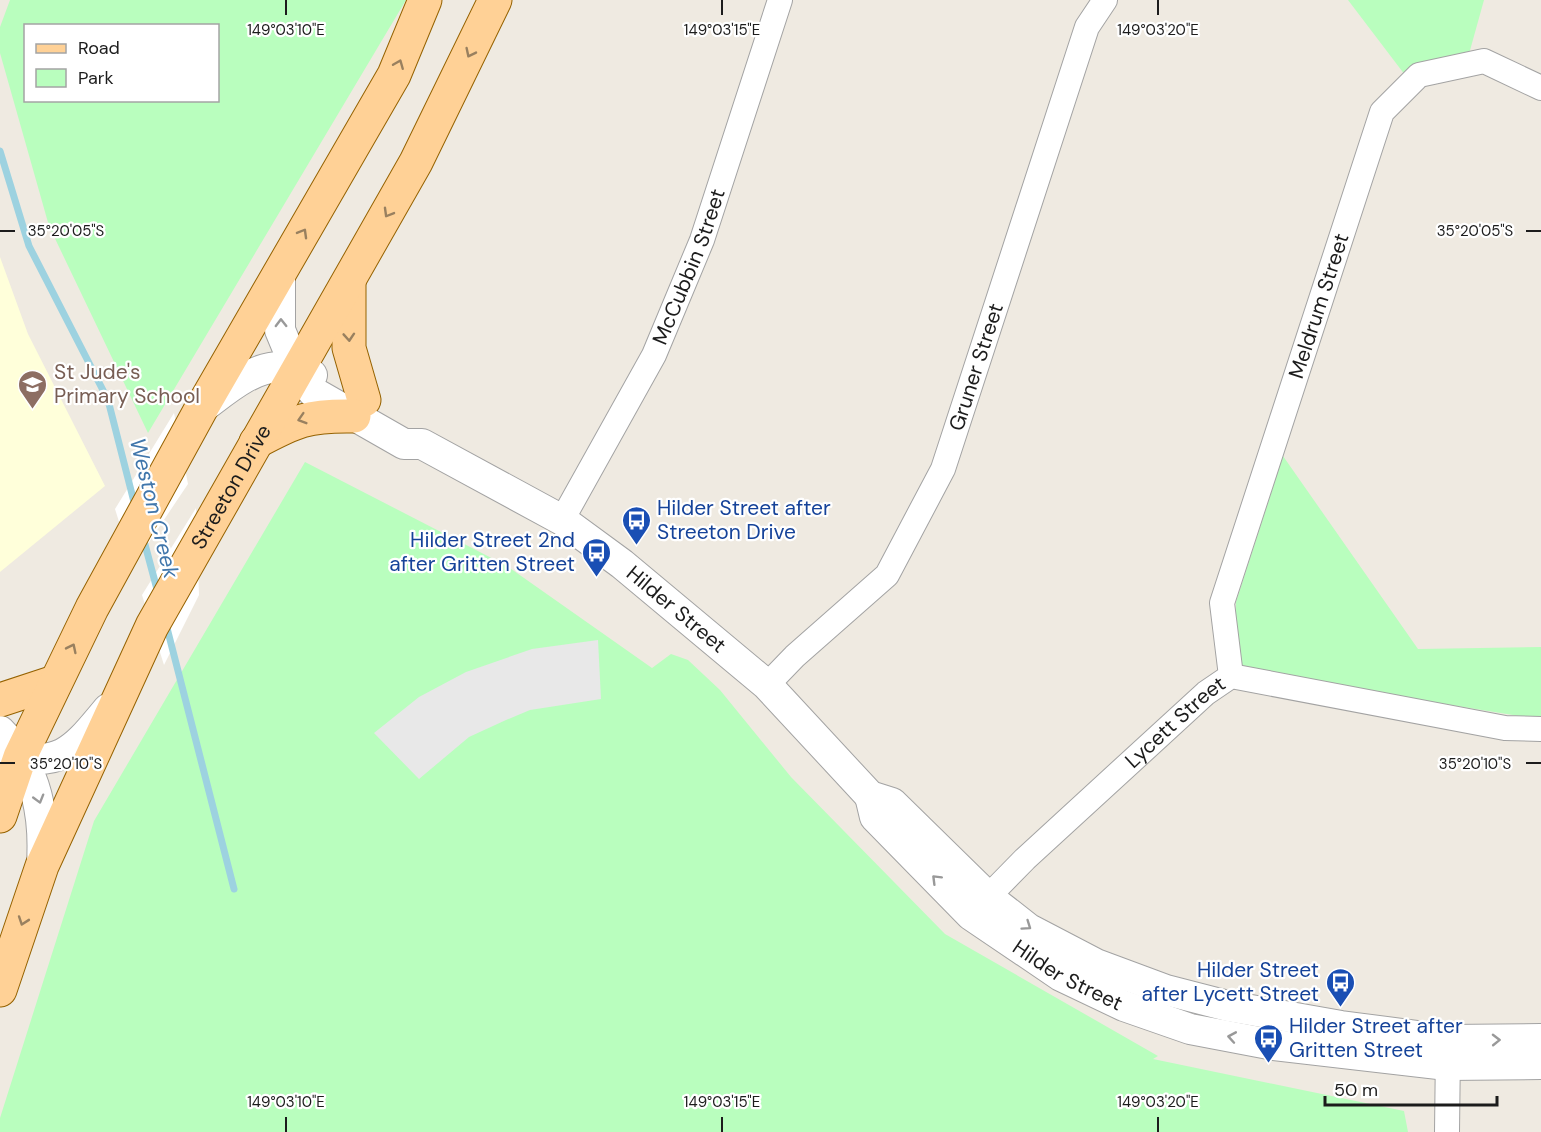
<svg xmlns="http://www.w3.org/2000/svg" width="1541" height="1132" font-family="'DM Sans',sans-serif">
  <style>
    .education { fill: #ffffda }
    .park { fill: #b9febe; fill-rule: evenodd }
    .parking { fill: #e8e8e8 }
    .pier { fill: #fff }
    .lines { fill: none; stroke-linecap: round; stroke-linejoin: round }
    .stream { stroke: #9dd2e0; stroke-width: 7 }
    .minor-casing { stroke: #a3a3a3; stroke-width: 26 }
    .tertiary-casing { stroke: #a3a3a3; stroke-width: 32 }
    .primary-casing { stroke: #956200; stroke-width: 35 }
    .minor { stroke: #fff; stroke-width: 24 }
    .tertiary { stroke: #fff; stroke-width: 30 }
    .primary { stroke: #ffd196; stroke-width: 33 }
    .oneway { stroke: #99805f }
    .oneway2 { stroke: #999 }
    .ticks { fill: none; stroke: #1c1c1c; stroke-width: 2 }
    .labels { text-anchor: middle; stroke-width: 4.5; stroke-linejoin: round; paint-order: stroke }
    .street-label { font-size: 21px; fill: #1c1c1c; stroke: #fff }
    .education-label { font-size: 21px; fill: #785e54; stroke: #fff; text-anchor: start }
    .transit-label { font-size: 21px; fill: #164399; stroke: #fff; text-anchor: start }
    .water-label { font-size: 22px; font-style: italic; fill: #4076ab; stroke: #fff }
    .ticks-label { font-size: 15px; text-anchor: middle; fill: #1c1c1c; stroke: #fff; stroke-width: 4.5; stroke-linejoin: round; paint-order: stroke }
  </style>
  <rect width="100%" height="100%" fill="#efeae1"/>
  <!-- education -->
  <path class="education" d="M0 257 28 334 105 486 0 572Z"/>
  <!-- park -->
  <path class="park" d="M10 0H406L148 433 49 226 0 53V27ZM26 26H218V100H26Z
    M1348 0H1484L1469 54 1405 75Z
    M1283 456 1418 649 1541 647V716H1519L1234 670 1236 602Z
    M305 462 507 566 652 668 671 654 688 660 720 690 791 777 945 934 1158 1056 1153 1059 1404 1111 1408 1132H0V1118L94 821Z"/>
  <!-- parking -->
  <path class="parking" d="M598 640 601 699 530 710 506 720 469 737 419 779 374 733 419 697 466 672 532 649Z"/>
  <!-- pier -->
  <path class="pier" d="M174 413 188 484 133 566 115 509Z
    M196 508 199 595 164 665 142 595Z"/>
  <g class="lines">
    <!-- stream -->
    <path class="stream" d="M0 151 29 246 108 400 135 506
      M143 537 158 593
      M166 624 234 889"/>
    <defs>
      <g id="minor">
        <path id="s1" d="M562 520 654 355 702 240 780 0"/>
        <path id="s2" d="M1231 676 1222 603 1382 112 1419 75 1484 61 1541 88"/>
        <path id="s3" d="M767 685 795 656 887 575 943 469 1087 27 1105 0"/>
        <path id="s4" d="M977 908 1025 859 1206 693 1231 676 1505 728 1541 729"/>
        <path d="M1447 1132 1448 1049"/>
      </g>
      <g id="tertiary">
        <path id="s5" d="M280 272V330L297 371 313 392 404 444H422L562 520 622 564 767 685 870 796 892 803 988 897 1029 929 1096 964 1166 990 1228 1006 1341 1026 1448 1040 1541 1039"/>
        <path d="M202 408C224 392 251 367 280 367 290 367 303 373 312 375"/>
        <path d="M0 731C37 767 45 815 42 863"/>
        <path d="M6 753C61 771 76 747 108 709"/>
        <path id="s6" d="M870 796 875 817 971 915 1061 976 1124 1006 1190 1029 1274 1045 1447 1065 1541 1064"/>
      </g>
      <g id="primary">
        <path d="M349 283V348L364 400"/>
        <path d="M256 442C295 421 308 415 354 416"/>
        <path d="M0 700 55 682"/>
        <path d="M0 816 20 757 92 608 201 409 394 75 425 0"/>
        <path id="s7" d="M0 990 42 866 152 626 416 162 495 0"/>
      </g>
    </defs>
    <!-- minor casing -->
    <use href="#minor" class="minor-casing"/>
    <!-- tertiary casing -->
    <use href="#tertiary" class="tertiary-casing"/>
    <!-- primary casing -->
    <use href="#primary" class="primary-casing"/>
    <!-- minor -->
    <use href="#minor" class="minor"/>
    <!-- tertiary -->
    <use href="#tertiary" class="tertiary"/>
    <!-- primary -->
    <use href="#primary" class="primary"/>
  </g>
  <!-- one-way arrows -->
  <defs><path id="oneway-chevron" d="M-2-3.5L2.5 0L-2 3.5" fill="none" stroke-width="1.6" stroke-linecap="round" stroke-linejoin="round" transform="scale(1.5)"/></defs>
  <g class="oneway">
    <use href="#oneway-chevron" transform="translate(470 53) rotate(116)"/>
    <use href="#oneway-chevron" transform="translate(399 64) rotate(-68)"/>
    <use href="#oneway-chevron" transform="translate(388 213) rotate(120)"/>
    <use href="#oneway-chevron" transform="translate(303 233) rotate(-60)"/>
    <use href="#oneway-chevron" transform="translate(349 337) rotate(86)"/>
    <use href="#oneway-chevron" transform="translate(302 419) rotate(163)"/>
    <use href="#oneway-chevron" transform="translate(72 648) rotate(-64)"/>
    <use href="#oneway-chevron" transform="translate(23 921) rotate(109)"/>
  </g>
  <g class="oneway2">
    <use href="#oneway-chevron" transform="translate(281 323) rotate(-91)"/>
    <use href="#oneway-chevron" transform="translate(39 799) rotate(74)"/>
    <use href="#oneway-chevron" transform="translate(936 879) rotate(-135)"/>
    <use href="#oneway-chevron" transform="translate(1027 926) rotate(35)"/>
    <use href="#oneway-chevron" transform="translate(1232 1037) rotate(-170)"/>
    <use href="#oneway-chevron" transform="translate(1496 1040) rotate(-1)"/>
  </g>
  <!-- ticks -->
  <path class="ticks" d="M286 0V15M722 0V15M1158 0V15M0 231H15M1526 231H1541M0 763H15M1526 763H1541M286 1117V1132M722 1117V1132M1158 1117V1132"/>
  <!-- icons -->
  <defs>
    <symbol id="school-pin" viewBox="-11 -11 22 30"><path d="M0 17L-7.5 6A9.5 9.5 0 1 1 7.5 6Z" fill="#8d6e63" stroke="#fff"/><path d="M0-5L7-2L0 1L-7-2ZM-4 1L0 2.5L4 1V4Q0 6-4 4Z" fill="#fff"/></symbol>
    <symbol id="bus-pin" viewBox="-11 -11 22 30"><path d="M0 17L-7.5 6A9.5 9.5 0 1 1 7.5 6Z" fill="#1a4fb4" stroke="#fff"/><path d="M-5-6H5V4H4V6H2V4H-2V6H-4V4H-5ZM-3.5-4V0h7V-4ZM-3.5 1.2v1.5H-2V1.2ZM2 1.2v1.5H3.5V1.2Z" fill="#fff"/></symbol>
  </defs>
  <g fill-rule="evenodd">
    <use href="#school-pin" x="16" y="368" width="33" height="45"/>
    <use href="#bus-pin" x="620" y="504" width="33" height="45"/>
    <use href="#bus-pin" x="580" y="536" width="33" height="45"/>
    <use href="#bus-pin" x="1324" y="966" width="33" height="45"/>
    <use href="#bus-pin" x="1252" y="1022" width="33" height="45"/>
  </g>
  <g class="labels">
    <!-- street labels -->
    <g class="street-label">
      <text dy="7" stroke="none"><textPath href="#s1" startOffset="284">McCubbin Street</textPath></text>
      <text dy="7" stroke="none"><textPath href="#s2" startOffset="386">Meldrum Street</textPath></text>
      <text dy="7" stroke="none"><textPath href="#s3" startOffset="390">Gruner Street</textPath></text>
      <text dy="7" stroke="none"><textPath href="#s7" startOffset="555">Streeton Drive</textPath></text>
      <text dy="7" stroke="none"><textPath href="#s5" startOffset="556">Hilder Street</textPath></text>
      <text dy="7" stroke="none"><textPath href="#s4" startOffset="272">Lycett Street</textPath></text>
      <text dy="7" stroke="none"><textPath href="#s6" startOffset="273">Hilder Street</textPath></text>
    </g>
    <!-- education labels -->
    <g class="education-label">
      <text x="54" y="379">St Jude's<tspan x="54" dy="24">Primary School</tspan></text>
    </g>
    <!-- transit labels -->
    <g class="transit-label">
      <text x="657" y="515">Hilder Street after<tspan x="657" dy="24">Streeton Drive</tspan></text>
      <text x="575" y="547" text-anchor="end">Hilder Street 2nd<tspan x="575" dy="24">after Gritten Street</tspan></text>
      <text x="1319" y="977" text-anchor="end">Hilder Street<tspan x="1319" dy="24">after Lycett Street</tspan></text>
      <text x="1289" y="1033">Hilder Street after<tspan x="1289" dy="24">Gritten Street</tspan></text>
    </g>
    <!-- water labels -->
    <g class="water-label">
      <text transform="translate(155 508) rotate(76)" y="8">Weston Creek</text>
    </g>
  </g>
  <g class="ticks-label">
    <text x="286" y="35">149°03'10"E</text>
    <text x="722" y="35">149°03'15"E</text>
    <text x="1158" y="35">149°03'20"E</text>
    <text x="66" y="236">35°20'05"S</text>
    <text x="1475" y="236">35°20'05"S</text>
    <text x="66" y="769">35°20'10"S</text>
    <text x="1475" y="769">35°20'10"S</text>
    <text x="286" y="1107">149°03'10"E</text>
    <text x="722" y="1107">149°03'15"E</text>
    <text x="1158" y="1107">149°03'20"E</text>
  </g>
  <!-- legend -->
  <rect x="24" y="24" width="195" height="78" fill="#ffffff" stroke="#a4a4a4" stroke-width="1.5"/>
  <rect x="36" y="44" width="30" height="9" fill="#ffd196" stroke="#a4a4a4" stroke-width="1.5"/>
  <text x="78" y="54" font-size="18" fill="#1c1c1c">Road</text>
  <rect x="36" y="69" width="30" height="18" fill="#b9febe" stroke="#a4a4a4" stroke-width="1.5"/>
  <text x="78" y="84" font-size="18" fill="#1c1c1c">Park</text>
  <!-- scale -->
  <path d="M1325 1096v9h172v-9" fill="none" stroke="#1c1c1c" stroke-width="3"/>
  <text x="1334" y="1096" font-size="18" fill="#1c1c1c" stroke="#ffffff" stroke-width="4.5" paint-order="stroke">50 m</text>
</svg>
